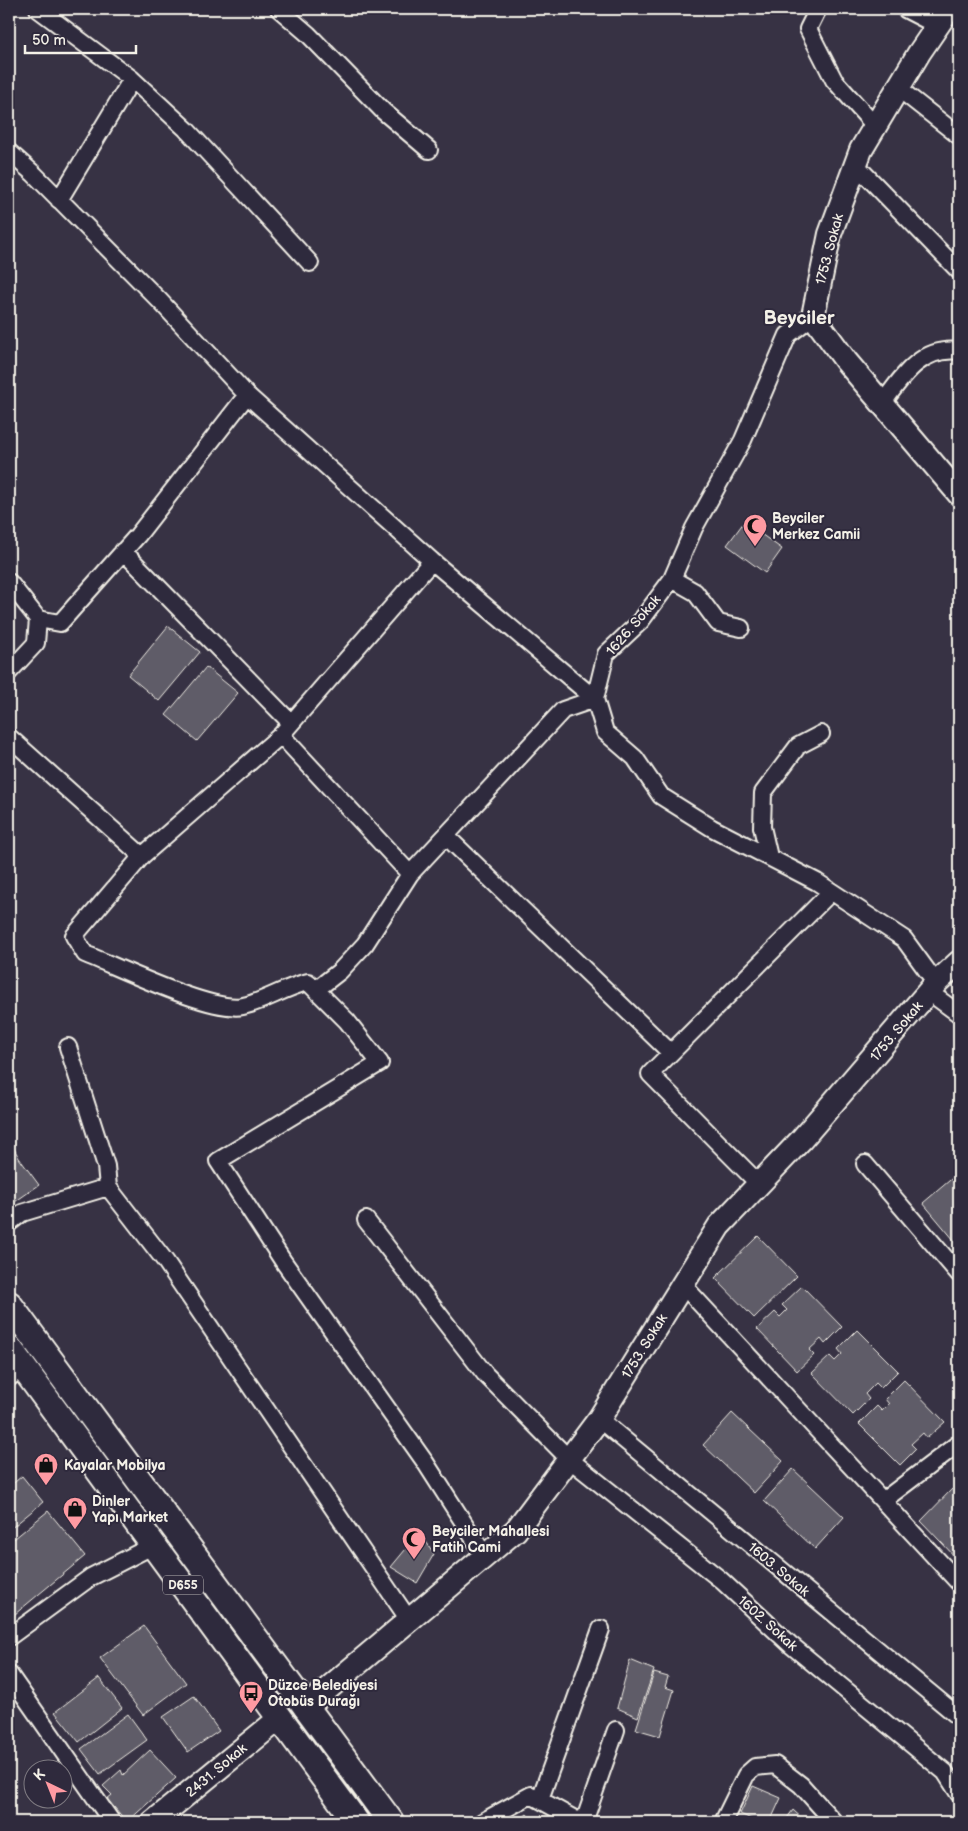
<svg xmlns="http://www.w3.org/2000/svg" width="968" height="1831" font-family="'Balsamiq Sans',sans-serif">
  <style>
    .building { fill: #5f5c67; stroke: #f4f1e8 }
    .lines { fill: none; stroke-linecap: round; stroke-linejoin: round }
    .street-casing { stroke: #f4f1e8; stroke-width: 20 }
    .secondary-casing { stroke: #f4f1e8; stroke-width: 26 }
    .primary-casing { stroke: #f4f1e8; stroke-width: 29 }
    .street { stroke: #2f2a3d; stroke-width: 16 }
    .secondary { stroke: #2f2a3d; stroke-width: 22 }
    .primary { stroke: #2f2a3d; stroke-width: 25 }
    .labels { text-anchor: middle; stroke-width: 4; stroke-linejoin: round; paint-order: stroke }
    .shield { fill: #2f2a3d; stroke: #b9b5b5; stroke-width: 1 }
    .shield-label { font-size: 12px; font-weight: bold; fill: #f4f1e8 }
    .street-label { font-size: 14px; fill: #f4f1e8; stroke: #2f2a3d }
    .poi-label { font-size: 14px; font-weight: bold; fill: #f4f1e8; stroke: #2f2a3d; text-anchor: start }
    .district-label { font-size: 19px; font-weight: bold; fill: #f4f1e8; stroke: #2f2a3d }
  </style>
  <rect width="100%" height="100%" fill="#373244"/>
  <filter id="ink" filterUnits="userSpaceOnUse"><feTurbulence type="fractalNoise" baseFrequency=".02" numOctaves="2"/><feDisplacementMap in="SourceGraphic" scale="10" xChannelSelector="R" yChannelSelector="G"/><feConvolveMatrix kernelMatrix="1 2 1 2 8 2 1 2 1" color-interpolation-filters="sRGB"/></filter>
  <g filter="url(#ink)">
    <!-- building -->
    <path class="building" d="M744 522 782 549 765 573 727 545Z
      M168 626 200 652 159 701 128 675Z
      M206 667 238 693 197 741 166 715Z
      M9 1139 19 1158 39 1185 9 1206Z
      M956 1175 959 1180V1246L923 1203Z
      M758 1236 797 1276 754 1318 715 1278Z
      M802 1286 842 1327 825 1344 821 1339 809 1350 814 1355 797 1371 757 1329 775 1312 780 1317 787 1310 782 1305Z
      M857 1330 898 1371 881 1388 876 1383 865 1394 869 1399 853 1415 812 1373 830 1356 835 1361 842 1354 838 1349Z
      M904 1380 945 1422 927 1438 923 1433 911 1444 916 1449 900 1465 859 1424 877 1406 882 1411 889 1404 885 1399Z
      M732 1413 783 1461 754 1493 703 1445Z
      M793 1469 844 1517 815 1549 764 1501Z
      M22 1476 43 1502 9 1530V1487Z
      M952 1489 959 1497V1561L921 1521Z
      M48 1511 85 1556 9 1619V1543Z
      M420 1532 434 1554 417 1583 391 1567Z
      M144 1626 186 1683 143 1715 100 1658Z
      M630 1660 654 1670 638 1717 617 1708Z
      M654 1673 668 1677 665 1687 674 1690 660 1736 636 1729Z
      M99 1678 122 1708 79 1742 55 1712Z
      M194 1696 219 1731 188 1752 163 1717Z
      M128 1714 147 1740 100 1774 81 1749Z
      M150 1750 176 1778 127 1822 107 1799 112 1795 103 1786 121 1770 123 1775Z
      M753 1786 781 1798 770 1822H758L740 1814Z
      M793 1810 806 1822H784Z
      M527 1814 533 1822H517Z"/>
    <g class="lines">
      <defs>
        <path id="street" d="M38 9 132 79 186 129 310 263
          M279 9 308 34 383 111 429 150
          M818 9 808 29 834 80 875 126
          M905 9 938 26
          M898 88 959 136
          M9 152 34 174 160 301 247 395 432 561 595 699
          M856 165 959 271
          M59 200 132 79
          M813 316 788 335 743 440 694 528 672 579 640 622 606 654 595 699 605 732 635 758 661 796 712 828 817 882 904 939 936 983
          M882 404C902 377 921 346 959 351
          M123 551 291 723
          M432 561 281 735 142 856 74 936 85 954C118 967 212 1013 243 1006 266 1001 285 987 308 982L347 1021 380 1063 218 1161 283 1261 425 1462 485 1556
          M672 579 695 592 718 623 741 628
          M9 582 38 619 36 643 9 672
          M38 619 60 623 138 535 247 395
          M281 735 410 874
          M9 737 142 856
          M447 837 671 1053
          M769 857 762 827 763 793 798 746 821 734
          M317 989 340 971 365 944 410 874 563 710 595 699
          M929 992 959 1014
          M68 1047 106 1166 108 1187
          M865 1164 959 1274
          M759 1184 650 1074 831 892
          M366 1220 485 1374 569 1459 721 1580 791 1645 945 1772 959 1794
          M9 1223 22 1213 108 1187 166 1262 409 1620
          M682 1284 959 1583
          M9 1378 23 1366
          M599 1419 959 1717
          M884 1500 959 1443
          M9 1637 91 1577 154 1545
          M9 1674 112 1822
          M540 1799 601 1629
          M482 1822 531 1795 580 1822
          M584 1822 616 1730
          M723 1822 746 1775 755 1767 775 1765 801 1785 834 1822"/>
        <path id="secondary" d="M949 9 919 53 861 150 830 234 813 316 846 361 959 494
          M305 1708 516 1530 599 1419 719 1226 801 1140 936 983 959 962
          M153 1822 280 1718"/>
        <path id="primary" d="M9 1304 391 1822
          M9 1348 356 1822"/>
      </defs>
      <!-- street casing -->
      <use href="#street" class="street-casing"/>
      <!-- secondary casing -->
      <use href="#secondary" class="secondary-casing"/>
      <!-- primary casing -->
      <use href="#primary" class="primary-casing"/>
      <!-- street -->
      <use href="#street" class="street"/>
      <!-- secondary -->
      <use href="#secondary" class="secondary"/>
      <!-- primary -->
      <use href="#primary" class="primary"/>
    </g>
  </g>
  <!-- icons -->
  <defs>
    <symbol id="mosque-pin" viewBox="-11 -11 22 30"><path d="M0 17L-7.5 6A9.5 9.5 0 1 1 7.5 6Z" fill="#ff9aa2" stroke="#2f2a3d"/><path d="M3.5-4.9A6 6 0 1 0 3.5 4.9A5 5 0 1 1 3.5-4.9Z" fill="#111"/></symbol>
    <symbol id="shop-pin" viewBox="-11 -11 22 30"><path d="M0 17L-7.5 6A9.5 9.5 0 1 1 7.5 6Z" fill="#ff9aa2" stroke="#2f2a3d"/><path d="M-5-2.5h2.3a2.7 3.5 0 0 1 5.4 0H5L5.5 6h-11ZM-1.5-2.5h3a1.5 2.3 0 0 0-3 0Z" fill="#111"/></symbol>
    <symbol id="bus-pin" viewBox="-11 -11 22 30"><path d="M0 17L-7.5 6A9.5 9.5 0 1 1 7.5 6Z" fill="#ff9aa2" stroke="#2f2a3d"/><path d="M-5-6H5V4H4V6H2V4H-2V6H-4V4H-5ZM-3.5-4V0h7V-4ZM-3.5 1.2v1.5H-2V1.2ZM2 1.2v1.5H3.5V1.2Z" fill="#111"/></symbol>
  </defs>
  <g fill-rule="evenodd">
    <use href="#mosque-pin" x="741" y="512" width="28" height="38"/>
    <use href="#shop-pin" x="32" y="1451" width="28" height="38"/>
    <use href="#shop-pin" x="61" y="1495" width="28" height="38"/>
    <use href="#mosque-pin" x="400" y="1525" width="28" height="38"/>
    <use href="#bus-pin" x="237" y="1679" width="28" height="38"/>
  </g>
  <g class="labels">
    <!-- shield labels -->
    <rect class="shield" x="163" y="1575.5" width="40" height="19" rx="4"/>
    <g class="shield-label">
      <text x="183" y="1589">D655</text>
    </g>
    <!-- street labels -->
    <g class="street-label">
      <text transform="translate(829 249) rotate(-75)" y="5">1753. Sokak</text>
      <text transform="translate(633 625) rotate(-49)" y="5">1626. Sokak</text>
      <text transform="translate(896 1031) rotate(-50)" y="5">1753. Sokak</text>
      <text transform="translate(644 1346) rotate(-58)" y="5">1753. Sokak</text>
      <text transform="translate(779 1569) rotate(40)" y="5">1603. Sokak</text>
      <text transform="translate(768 1623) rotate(42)" y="5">1602. Sokak</text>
      <text transform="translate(216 1770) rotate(-40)" y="5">2431. Sokak</text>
    </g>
    <!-- poi labels -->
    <g class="poi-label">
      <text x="772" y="523">Beyciler<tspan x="772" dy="16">Merkez Camii</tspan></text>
      <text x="64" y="1470">Kayalar Mobilya</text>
      <text x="92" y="1506">Dinler<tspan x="92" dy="16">Yapı Market</tspan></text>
      <text x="432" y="1536">Beyciler Mahallesi<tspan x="432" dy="16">Fatih Cami</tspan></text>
      <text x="268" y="1690">Düzce Belediyesi<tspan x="268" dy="16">Otobüs Durağı</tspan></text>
    </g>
    <!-- district labels -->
    <g class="district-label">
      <text x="799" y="324">Beyciler</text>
    </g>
  </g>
  <!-- margin -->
  <rect width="968" height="1831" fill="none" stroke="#2f2a3d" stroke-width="30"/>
  <rect x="15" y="15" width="938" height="1801" fill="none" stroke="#f4f1e8" stroke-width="2" filter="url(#ink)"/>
  <!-- north arrow -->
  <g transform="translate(48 1784) rotate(317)"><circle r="24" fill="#2f2a3d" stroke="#7e7a81"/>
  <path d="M0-4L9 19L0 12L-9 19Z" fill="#ff9aa2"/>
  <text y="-8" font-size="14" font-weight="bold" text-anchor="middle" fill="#f4f1e8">K</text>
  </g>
  <!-- scale -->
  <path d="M25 45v8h111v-8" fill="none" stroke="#f4f1e8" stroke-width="2.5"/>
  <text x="32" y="45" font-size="15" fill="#f4f1e8" stroke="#2f2a3d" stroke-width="4" paint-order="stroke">50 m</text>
</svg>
